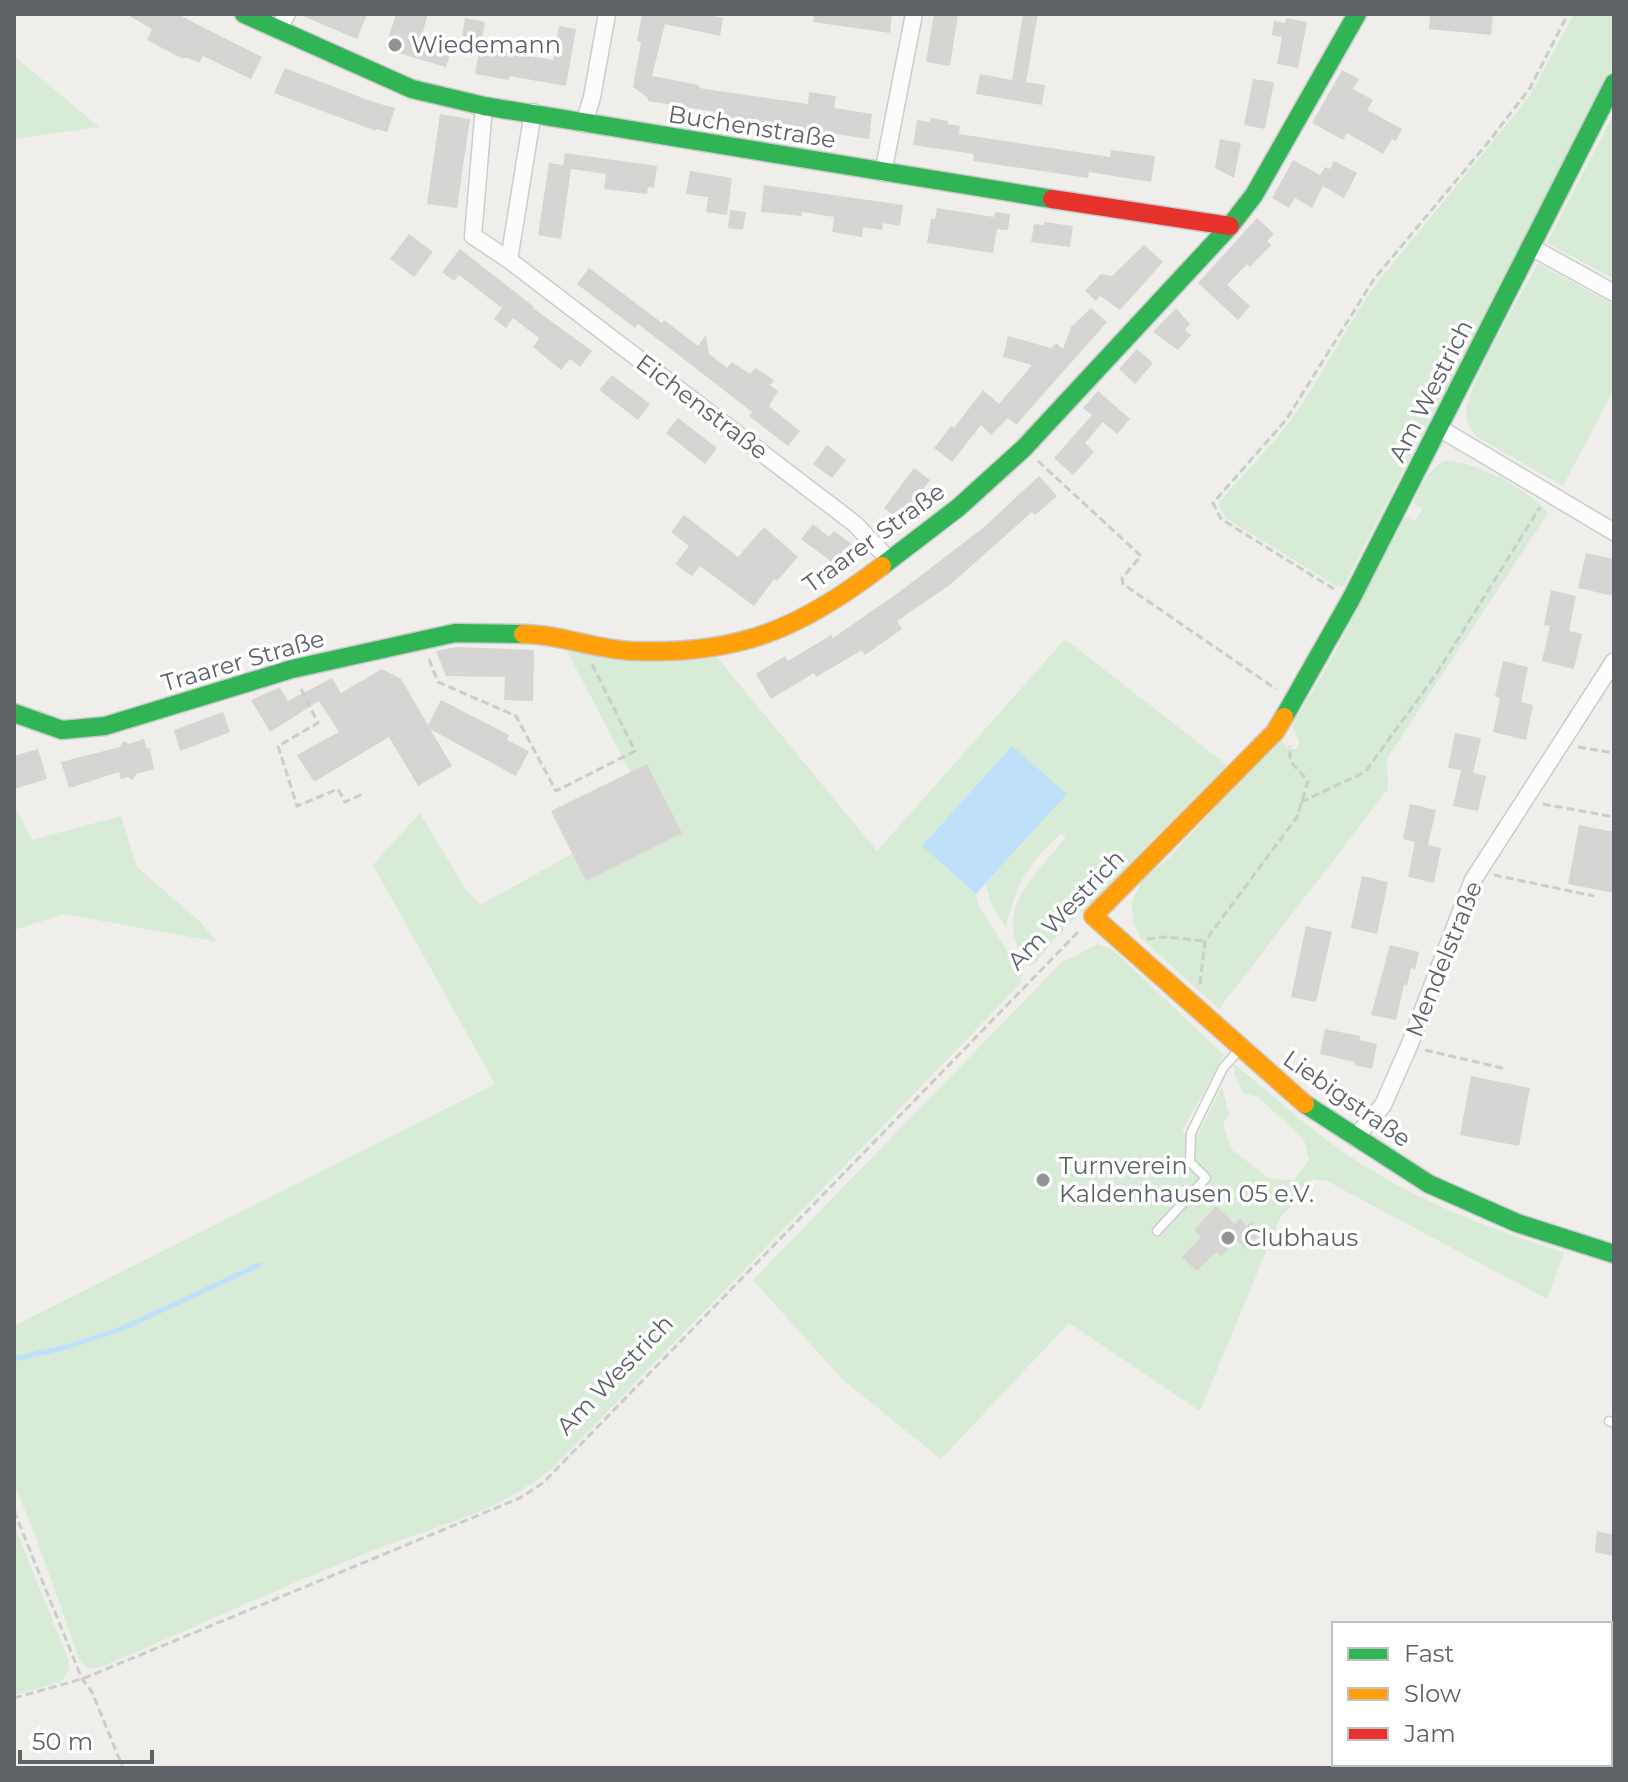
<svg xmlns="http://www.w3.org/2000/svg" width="1628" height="1782" font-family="Montserrat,sans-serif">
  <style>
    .green { fill: #d8ebd6 }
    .water { fill: #bfe0f9 }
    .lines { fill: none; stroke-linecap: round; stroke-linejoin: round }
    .stream { stroke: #bfe0f9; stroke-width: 5 }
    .building { fill: #d6d5d3 }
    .lane-casing { stroke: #cbcccc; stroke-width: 11 }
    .street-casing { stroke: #cbcccc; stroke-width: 19 }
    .fast-casing { stroke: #cacacb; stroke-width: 21 }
    .slow-casing { stroke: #cacacb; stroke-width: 21 }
    .jam-casing { stroke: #cacacb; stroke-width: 21 }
    .path { stroke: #cacfcc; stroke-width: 3; stroke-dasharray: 8 4; stroke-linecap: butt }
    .lane { stroke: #fdfcfc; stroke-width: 8 }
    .street { stroke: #fdfcfc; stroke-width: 16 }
    .fast { stroke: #30b455; stroke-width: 18 }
    .slow { stroke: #ff9f0a; stroke-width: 18 }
    .jam { stroke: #e5322d; stroke-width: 18 }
    .poi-dot { fill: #919496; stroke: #fff; stroke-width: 3 }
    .labels { text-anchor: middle; stroke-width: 7; stroke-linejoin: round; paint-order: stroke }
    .poi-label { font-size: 24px; fill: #5f6368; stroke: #fff; text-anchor: start }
    .street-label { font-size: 24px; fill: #5f6368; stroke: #fff }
  </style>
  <rect width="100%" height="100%" fill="#efeeea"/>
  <!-- green -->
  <path class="green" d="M1574 14H1614V66L1344 585 1336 586 1226 518 1219 507V502C1249 468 1282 436 1306 398 1330 360 1350 320 1377 283L1516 113 1530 95Z
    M14 56 99 127 14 139Z
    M1614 113V279L1547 243Z
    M1538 263 1614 305V389L1563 486 1477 437C1472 431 1467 424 1466 415 1465 389 1523 292 1538 263Z
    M1444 461C1477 461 1528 489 1548 513L1387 759 1388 789 1219 1009 1140 937 1133 922 1132 902 1142 880 1170 857 1273 744 1280 739 1290 749H1297L1299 741 1292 725 1329 664 1405 517 1415 521 1423 509 1413 503C1421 486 1427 471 1444 461Z
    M1065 639 1227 765 1053 941 1034 965H1027C990 909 1034 878 1066 837L1060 834C1026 867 1017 881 1006 928L991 904 986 884 1066 794 922 846 976 894 978 904 1022 975 1020 984 554 1467C501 1512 434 1526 371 1551 282 1587 195 1627 106 1665 96 1669 88 1670 80 1661L34 1532 14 1484V1326L495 1084 373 865 420 813 465 888 480 905 574 853 645 801 565 647 716 656 877 851Z
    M14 805 32 840 121 816 137 867 199 921 218 942 64 914 14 930Z
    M1098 944 1113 950 1224 1055 1182 1131 1194 1142 1222 1087 1229 1114 1223 1124 1231 1149 1270 1179 1294 1180 1309 1160 1304 1139 1258 1097 1243 1093 1235 1075 1234 1064C1271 1093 1306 1127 1345 1153 1410 1199 1489 1228 1564 1253L1547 1299 1327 1181 1313 1179 1280 1218 1200 1411 1069 1323 941 1459 843 1380 753 1280 1061 963Z
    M14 1525 69 1661V1669L61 1682 14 1695Z"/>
  <!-- water -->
  <path class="water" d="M1012 746 1067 794 976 894 922 846Z"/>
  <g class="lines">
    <!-- stream -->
    <path class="stream" d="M14 1359 70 1346 121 1329 259 1265"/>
  </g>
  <!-- building -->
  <path class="building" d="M126 14H177L262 57 251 79 203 56 199 63 188 58H181L147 40 152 29Z
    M298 14H367L357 39Z
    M396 14H428L422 35 453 45 446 67 385 49Z
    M642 14H702L723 18 720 36 665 24 652 76 699 85V88L808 104 809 92 836 96 834 108 872 114 869 139 716 116V112L648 101V98L633 87 641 42 637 41Z
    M814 14H892L890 33 813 22Z
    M934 14H958L950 66 926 62Z
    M1023 14H1038L1026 82 1045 85 1042 105 976 94 980 74 1012 80Z
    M1430 14H1493L1491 35 1429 29Z
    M465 18 485 22 482 39 462 36Z
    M1286 18 1307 22 1298 68 1277 64 1282 37 1272 35 1274 21 1285 23Z
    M559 26 576 29 566 86 509 76V80L475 74 480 47 553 60Z
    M285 68 373 102 395 108 387 132 377 129 376 131 274 93Z
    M1342 70 1359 79 1353 89 1373 100 1367 110 1402 129 1396 141 1392 139 1383 154 1347 133 1343 140 1312 123Z
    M1253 79 1274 82 1265 129 1244 125Z
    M440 114 470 119 457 208 427 204Z
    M930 118 948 121V124L960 126 959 134 1110 157 1111 150 1155 156 1151 182 1089 172 1088 178 973 161 974 154 913 145 917 120 930 122Z
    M1220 139 1241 143 1234 178 1215 168Z
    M565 153 657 166 654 188 648 187 647 194 604 189 606 174 571 169 561 239 538 235 549 163 563 165Z
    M1293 160 1320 175 1325 167 1330 169 1334 161 1357 173 1344 198 1323 186 1312 208 1295 198 1289 208 1272 198Z
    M690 171 732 178 727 215 706 212 708 197 686 194Z
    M764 185 903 205 900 226 883 223 882 230 863 227 862 237 832 232 834 217 802 212V216L761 212Z
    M937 208 994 217 995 212 1010 214 1008 230 997 229 993 253 927 243 931 219H935Z
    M730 210 746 212 743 230 728 228Z
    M1257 218 1274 234 1267 241 1271 245 1250 267 1247 264 1227 285 1250 306 1238 320 1198 283Z
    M1044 222 1073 226 1070 247 1031 242 1034 224 1044 225Z
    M409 234 433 252 414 277 390 259Z
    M1144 245 1163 262 1120 310 1100 296 1096 301 1085 291 1101 274 1112 276Z
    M460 249 534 307 533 308 592 351 580 367 570 359 561 370 533 347 539 338 513 318 506 328 494 319 502 308 459 275 454 281 442 272Z
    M589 268 662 323 664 320 698 346 706 335 709 354 727 368 732 362 750 374 755 368 774 380 770 385 778 391 769 406 800 431 788 446 749 416 752 412 672 350 638 324 635 328 577 284Z
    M1091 308 1107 322 1016 425 1008 418 991 435 981 425 952 462 934 448 951 426 954 428 983 390 999 404 1032 365 1003 357 1008 336 1051 348 1056 343 1063 349 1071 327Z
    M1176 308 1190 324 1185 330 1191 335 1178 350 1153 332Z
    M1137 349 1153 363 1135 384 1119 369Z
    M612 375 650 404 638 420 599 390Z
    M1098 391 1130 419 1117 434 1103 422 1085 443 1094 452 1073 475 1054 458 1092 415 1083 408Z
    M678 418 717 448 705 464 666 433Z
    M827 445 846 460 832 478 813 464Z
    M914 468 930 480 900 520 884 508Z
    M1039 476 1057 496 1035 515 1032 512 951 584 897 621 902 629 865 655 862 650 816 677 814 673 771 699 756 674 785 656 788 661 831 635 833 638 898 593 983 528Z
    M684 515 738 557 764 527 798 557 777 581 774 579 754 606 700 566 692 576 675 564 689 546 671 532Z
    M813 524 829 537 834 531 852 544 836 565 801 539Z
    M1586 553 1614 559V596L1578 588Z
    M1551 590 1576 596 1569 631 1582 634 1574 669 1542 661 1550 626 1544 625Z
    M456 647 534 650 533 701 504 700 505 677 446 676 436 651Z
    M1503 661 1528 667 1521 702 1533 705 1526 740 1493 732 1500 698 1495 696Z
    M382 669 401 679 428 725 441 700 509 735 507 740 529 751 516 776 430 729 452 766 418 786 389 737 314 782 297 755 339 732 319 701 270 732 251 700 280 687 288 701 332 678 341 693Z
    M223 712 230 732 180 751 174 730Z
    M1455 733 1481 738 1473 773 1470 772 1486 776 1478 811 1453 806 1461 770 1448 768Z
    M144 739 147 749 150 748 154 769 136 774 133 780 127 777 121 779 119 772 69 788 61 762 120 747 123 741 129 744Z
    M38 749 47 779 14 789V756Z
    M647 764 682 833 586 881 551 811Z
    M1410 804 1436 810 1428 845 1441 848 1434 883 1408 877 1415 842 1403 839Z
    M1579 825 1614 832V893L1568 884Z
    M1362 876 1388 882 1377 934 1351 928Z
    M1306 926 1332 932 1316 1002 1291 997Z
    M1390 945 1419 952 1415 969 1411 968 1407 985H1404L1396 1020 1371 1015Z
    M1325 1029 1360 1036V1040L1377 1044 1372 1069 1354 1065 1355 1062 1320 1054Z
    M1471 1076 1530 1088 1519 1146 1460 1135Z
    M1216 1206 1235 1224 1240 1218 1247 1226 1251 1222 1262 1232 1246 1249 1236 1240 1221 1256 1216 1252 1197 1271 1182 1257 1201 1237 1194 1230Z
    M1597 1531 1614 1535V1556L1595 1552Z"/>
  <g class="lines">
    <defs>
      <path id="lane" d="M1157 1231 1206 1178 1190 1162 1191 1133 1223 1068 1240 1049
        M1609 1421 1614 1423"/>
      <path id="street" d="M278 29 287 14
        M484 106 473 236 509 260 855 524 890 561
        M584 124 592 97 607 14
        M883 173 914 14
        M1531 247 1614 293
        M509 260 533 112
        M1439 428 1614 532
        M1355 1138 1383 1105 1409 1046 1473 880 1614 661"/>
      <path id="fast" d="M244 14 412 89 484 106 1052 199
        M882 566 959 507 1024 448 1230 226 1254 195 1357 14
        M14 713 62 730 105 726 292 669 455 633 523 634
        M1284 717 1351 599 1614 83
        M1305 1104 1429 1184 1517 1223 1614 1254"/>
      <path id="slow" d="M523 634C560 634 596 650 633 651 738 655 800 629 882 566
        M1284 717 1275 732 1093 916 1305 1104"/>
      <path id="jam" d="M1052 199 1230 226"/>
    </defs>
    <!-- lane casing -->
    <use href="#lane" class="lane-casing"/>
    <!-- street casing -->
    <use href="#street" class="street-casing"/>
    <!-- fast casing -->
    <use href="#fast" class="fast-casing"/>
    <!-- slow casing -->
    <use href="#slow" class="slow-casing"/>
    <!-- jam casing -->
    <use href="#jam" class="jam-casing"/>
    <!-- path -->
    <path class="path" d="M1038 461 1141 556 1122 578 1123 584 1276 689
      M1334 589 1221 519 1213 503 1286 420 1374 279 1490 140 1530 88 1568 14
      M429 659 438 682 516 716 556 791 635 751 592 664
      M301 689 318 723 278 746 297 806 338 789 345 802 365 793
      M1578 747 1614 753
      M1301 802 1365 772 1435 676 1540 507
      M1543 804 1614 817
      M1494 875 1594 896
      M1147 939 1166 937 1205 941
      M1200 984 1205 941 1297 817 1308 781 1290 761V746
      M1425 1050 1506 1069
      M14 1511 82 1679 92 1692 123 1768
      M14 1698 82 1679 520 1498 543 1483 1081 929"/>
    <!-- lane -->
    <use href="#lane" class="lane"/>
    <!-- street -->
    <use href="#street" class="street"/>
    <!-- fast -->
    <use href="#fast" class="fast"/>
    <!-- slow -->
    <use href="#slow" class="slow"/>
    <!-- jam -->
    <use href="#jam" class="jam"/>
  </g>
  <!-- markers -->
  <g class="poi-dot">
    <circle cx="395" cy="45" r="8"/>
    <circle cx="1043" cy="1180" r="8"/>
    <circle cx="1228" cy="1238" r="8"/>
  </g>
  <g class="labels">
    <!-- poi labels -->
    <g class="poi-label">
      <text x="411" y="53">Wiedemann</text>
      <text x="1059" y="1174">Turnverein<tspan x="1059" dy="28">Kaldenhausen 05 e.V.</tspan></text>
      <text x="1244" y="1246">Clubhaus</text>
    </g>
    <!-- street labels -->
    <g class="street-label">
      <text transform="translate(752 127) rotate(9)" y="8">Buchenstraße</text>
      <text transform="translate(1431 391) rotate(-63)" y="8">Am Westrich</text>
      <text transform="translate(702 407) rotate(37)" y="8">Eichenstraße</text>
      <text transform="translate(874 538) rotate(-36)" y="8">Traarer Straße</text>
      <text transform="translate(243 661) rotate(-16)" y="8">Traarer Straße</text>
      <text transform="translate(1066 910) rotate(-46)" y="8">Am Westrich</text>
      <text transform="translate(1444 959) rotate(-68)" y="8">Mendelstraße</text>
      <text transform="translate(1347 1099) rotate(35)" y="8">Liebigstraße</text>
      <text transform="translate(615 1375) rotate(-46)" y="8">Am Westrich</text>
    </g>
  </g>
  <!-- border -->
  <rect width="1628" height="1782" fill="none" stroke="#5f6368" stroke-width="32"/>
  <!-- legend -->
  <rect x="1332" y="1622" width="280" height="144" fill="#ffffff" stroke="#bfc1c3" stroke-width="2"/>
  <rect x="1348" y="1648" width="40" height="12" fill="#30b455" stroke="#bfc1c3" stroke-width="2"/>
  <text x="1404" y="1662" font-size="24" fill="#5f6368">Fast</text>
  <rect x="1348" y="1688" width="40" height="12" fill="#ff9f0a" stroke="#bfc1c3" stroke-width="2"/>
  <text x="1404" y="1702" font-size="24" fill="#5f6368">Slow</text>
  <rect x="1348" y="1728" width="40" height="12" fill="#e5322d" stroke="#bfc1c3" stroke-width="2"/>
  <text x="1404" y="1742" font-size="24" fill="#5f6368">Jam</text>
  <!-- scale -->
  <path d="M20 1750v12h132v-12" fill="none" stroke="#5f6368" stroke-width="4"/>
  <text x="32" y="1750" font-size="24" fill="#5f6368" stroke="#ffffff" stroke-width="6" paint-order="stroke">50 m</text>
</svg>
